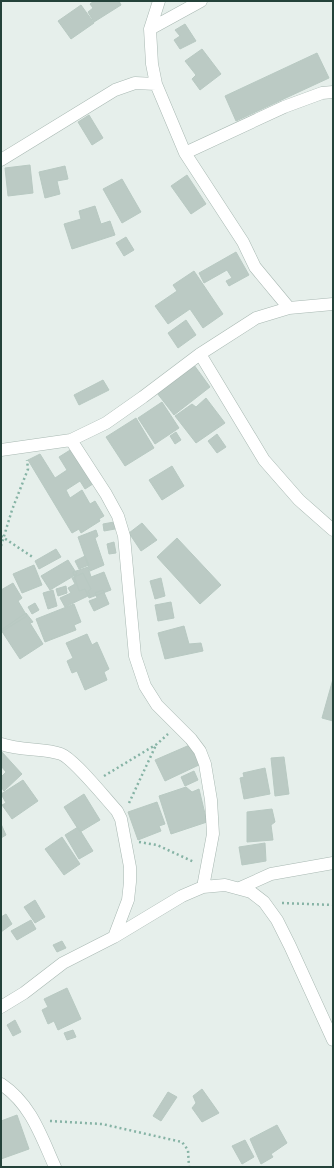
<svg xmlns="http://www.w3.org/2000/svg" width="334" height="1168" font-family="Commissioner,sans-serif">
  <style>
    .building { fill: #bbcac4; stroke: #b8c9c2 }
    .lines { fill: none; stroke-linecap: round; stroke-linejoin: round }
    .minor-casing { stroke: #a8b8b2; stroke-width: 13 }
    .path { stroke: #86b3a5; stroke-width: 2.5; stroke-dasharray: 2 3; stroke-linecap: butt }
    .minor { stroke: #fff; stroke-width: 12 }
  </style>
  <rect width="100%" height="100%" fill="#e6efeb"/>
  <!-- building -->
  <path class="building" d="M94 1H119L121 5 94 22 88 12 93 8 90 4Z
    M81 5 94 23 71 39 58 21Z
    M185 24 196 41 180 49 174 40 180 36 175 30Z
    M202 49 221 74 200 90 192 79 196 75 185 61Z
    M317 53 329 78 236 121 225 96Z
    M89 115 103 138 92 145 78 122Z
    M30 165 33 193 8 196 5 168Z
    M65 166 68 179 57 181 60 194 45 198 39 172Z
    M187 175 206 204 191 214 171 186Z
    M122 179 141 212 122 223 103 189Z
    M95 206 101 224 110 221 115 235 72 249 64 224 81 219 79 211Z
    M126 237 134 250 124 256 116 243Z
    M236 252 249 275 229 286 226 281 232 278 227 270 204 283 199 273Z
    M194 271 223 314 203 328 190 309 168 324 155 306 177 291 173 285Z
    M186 320 196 335 178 348 168 333Z
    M194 365 210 387 174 415 157 393Z
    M103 380 109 390 79 405 74 395Z
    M206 398 225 423 196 443 175 416 192 404 196 407Z
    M162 402 179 428 155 444 138 418Z
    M136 418 154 448 125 466 106 437Z
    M176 432 181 440 175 444 170 436Z
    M217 434 226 447 217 453 208 441Z
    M75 447 96 482 85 489 80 481 66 490 70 498 82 490 90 504 95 501 104 516 99 519 100 521 81 533 79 529 72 533 28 460 40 454 55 478 67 470 59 457Z
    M172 466 184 486 162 500 149 480Z
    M114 522 115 529 104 531 103 524Z
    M142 523 157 540 141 551 129 533Z
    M96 530 98 536 95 538 104 565 90 571 78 537Z
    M177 538 221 585 200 604 157 557Z
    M114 542 116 553 109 554 107 544Z
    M56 549 61 557 39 569 35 561Z
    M85 556 89 565 79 569 75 561Z
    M68 560 77 574 50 590 41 576Z
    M34 565 42 585 22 593 13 574Z
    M88 567 91 577 104 572 111 590 89 598 85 589 79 591 73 572Z
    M83 573 91 589 88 591 90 595 65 607 60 598 71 593 68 588 75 584 72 578Z
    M161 578 165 596 155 599 150 581Z
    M13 583 22 598 18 601 27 616 1 632V590Z
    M66 586 67 593 58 596 56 589Z
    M53 590 57 606 48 609 43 593Z
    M103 590 109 604 94 611 89 601 97 598 95 593Z
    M171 602 174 618 158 621 155 605Z
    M35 603 39 610 32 614 28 607Z
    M74 604 81 622 74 625 76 630 45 642 36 619Z
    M26 613 33 622 30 623 43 644 20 659 1 630Z
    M184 626 189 644 201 643 203 651 165 659 158 633Z
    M87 634 92 645 97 642 109 669 104 672 107 680 85 690 77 671 72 673 67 661 73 658 66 643Z
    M333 679V721L322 718Z
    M192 744 201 764 165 781 155 760Z
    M1 751 22 774 4 791 1 787V777L6 772 1 766Z
    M284 757 289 794 275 796 271 758Z
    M265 768 270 794 244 799 240 778 244 777 243 773Z
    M194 771 198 780 185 786 181 777Z
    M23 780 38 801 12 819 2 805 6 803 1 794Z
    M186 787 192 792 199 789 207 822 171 834 159 796Z
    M84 794 100 820 80 832 64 807Z
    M157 802 165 824 159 826 161 831 138 840 128 812Z
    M272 809 275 822 271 825 273 840 247 842V812Z
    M1 824 6 835 1 838Z
    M78 827 93 851 79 859 65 835Z
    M62 837 80 864 64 875 45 849Z
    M265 843 266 861 242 865 239 847Z
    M35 900 45 917 35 923 24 907Z
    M6 914 12 924 1 932V917Z
    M31 920 36 929 17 940 11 931Z
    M62 941 66 948 57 952 53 945Z
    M67 988 81 1019 58 1030 54 1021 48 1024 42 1010 48 1007 44 999Z
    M15 1020 21 1032 13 1036 7 1025Z
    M73 1030 76 1037 67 1040 64 1033Z
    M202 1089 219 1113 202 1122 192 1108 196 1103 193 1096Z
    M168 1092 177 1097 161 1121 153 1116Z
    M17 1115 29 1149 1 1159V1121Z
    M277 1125 287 1143 271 1154 273 1157 261 1164 250 1139Z
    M245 1140 254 1157 242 1164 232 1146Z"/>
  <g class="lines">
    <defs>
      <path id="minor" d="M159 1 150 29 152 64 156 84 185 153 243 242 255 267 289 308
        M150 29 201 1
        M185 153 284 107 322 93 333 92
        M1 160 115 90 135 83 156 84
        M200 354 264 460 299 500 333 530
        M71 440 106 494 118 516 124 536 135 656 145 686 157 705 191 739 200 751 205 764 211 800 213 834 203 887
        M1 450 71 440 106 423 143 397 200 354 256 318 289 308 333 304
        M1 744C21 751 45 748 61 754 74 759 106 799 117 811L121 819 130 867V882L128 900 114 937
        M240 888 271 874 333 863
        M1 1007 24 993 63 963 114 937 182 896 203 887 225 885 251 892 264 902 277 920 290 946 333 1040
        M1 1084C31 1104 41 1136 55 1167"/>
    </defs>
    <!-- minor casing -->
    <use href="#minor" class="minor-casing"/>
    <!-- path -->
    <path class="path" d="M1 536 34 558
      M1 546 12 510 28 469 27 460
      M104 776 157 744 168 734
      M129 803 156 745
      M139 842 157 845 194 862
      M282 903 333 905
      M50 1121 102 1124 182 1142 188 1150 189 1167"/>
    <!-- minor -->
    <use href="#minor" class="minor"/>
  </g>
  <!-- border -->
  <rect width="334" height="1168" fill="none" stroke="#24423a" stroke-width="4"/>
</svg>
